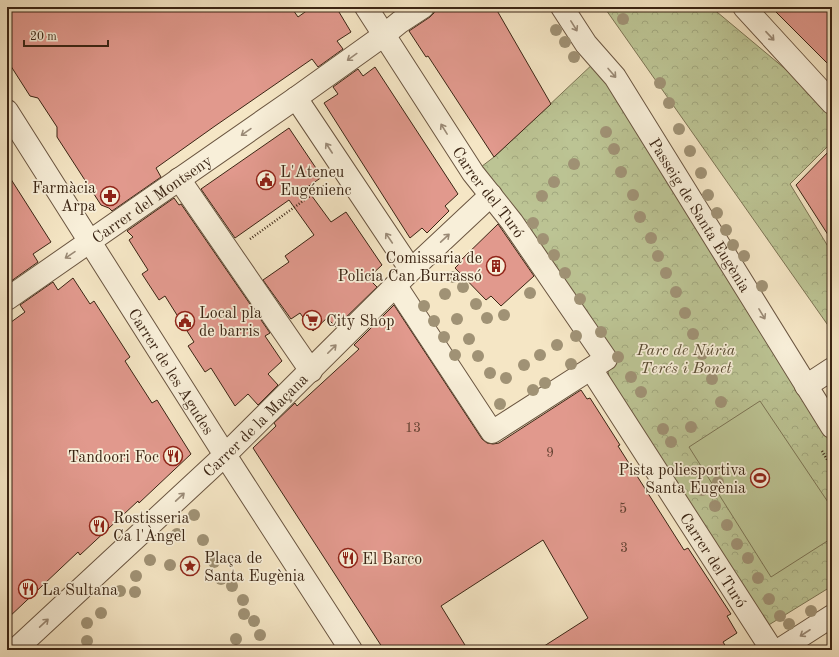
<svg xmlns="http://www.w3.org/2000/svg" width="839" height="657" font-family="'Old Standard TT',serif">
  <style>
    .park { fill: url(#park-crowns); stroke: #7c7454 }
    .pitch { fill: #bcc494; stroke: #7c7454 }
    .building { fill: #e1998d; stroke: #3b2514 }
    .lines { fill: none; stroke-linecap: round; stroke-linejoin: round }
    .minor-casing { stroke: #6a5540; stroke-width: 24 }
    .path { stroke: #3b2514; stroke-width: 2.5; stroke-dasharray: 1 2; stroke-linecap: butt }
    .minor { stroke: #f8efd9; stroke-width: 22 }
    .tree { fill: #a09275 }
    .oneway { stroke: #9a8a76 }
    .labels { text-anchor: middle; stroke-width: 3.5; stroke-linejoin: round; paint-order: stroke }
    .number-label { font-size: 14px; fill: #644232 }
    .poi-label { font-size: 16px; fill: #3b2514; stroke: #f8efd9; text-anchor: start }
    .street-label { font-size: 16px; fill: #3b2514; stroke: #f8efd9 }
    .park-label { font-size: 16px; font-style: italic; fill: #5b4d34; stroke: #f8efd9 }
  </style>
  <defs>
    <pattern id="park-crowns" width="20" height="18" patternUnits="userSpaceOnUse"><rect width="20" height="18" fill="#bcc494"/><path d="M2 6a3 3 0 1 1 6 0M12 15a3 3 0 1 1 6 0" fill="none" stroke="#a2a87f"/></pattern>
  </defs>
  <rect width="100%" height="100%" fill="#f5e6c5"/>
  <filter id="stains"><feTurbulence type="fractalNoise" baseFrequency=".005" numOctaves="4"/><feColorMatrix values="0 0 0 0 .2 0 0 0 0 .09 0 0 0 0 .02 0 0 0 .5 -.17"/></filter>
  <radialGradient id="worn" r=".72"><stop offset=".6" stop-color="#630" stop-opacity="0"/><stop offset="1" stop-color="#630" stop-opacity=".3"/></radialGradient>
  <!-- park -->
  <path class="park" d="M604 7H711L832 108V142L790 184 832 253V331Z
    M596 61 832 442V586L767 626 611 388 606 359 473 173 494 157Z"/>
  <!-- pitch -->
  <path class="pitch" d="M760 401 832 508V538L771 577 689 447Z"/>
  <!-- building -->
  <path class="building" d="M7 7H291L298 17 312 7H336L351 32 337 41 343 49 318 67 312 59 215 126 156 168 161 177 112 211 109 208 101 205 57 137V127L38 98 30 96 7 60Z
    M435 7H495L551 104 494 157 428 56 426 57 409 31 430 17 434 13Z
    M771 7H832V68Z
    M375 67 458 194 445 206 449 211 427 233 422 228 410 238 324 103 338 94 333 87 358 69 363 76Z
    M289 128 322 177 306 188 331 222 346 212 382 265 368 278 377 287 336 327 327 318 313 331 300 313 291 319 263 280 289 262 285 256 314 235 289 200 235 238 201 189Z
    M832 148V241L796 185Z
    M7 173 51 242 33 254 38 262 7 284Z
    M174 198 179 205 181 204 270 333 265 336 282 361 268 374 278 385 258 405 248 394 235 406 211 368 205 372 188 346 194 342 165 296 159 300 142 274 148 270 129 240 133 237 127 231Z
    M498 224 534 276 501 306 491 296 486 300 455 268 460 263 459 262Z
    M73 278 90 304 94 301 130 357 125 361 152 403 157 400 191 454 139 503 138 501 80 555 78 552 7 619V325L25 312 20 305 53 282 58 290Z
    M394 305 482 439 487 443 493 444 499 443 581 390 587 399 590 398 620 445 618 446 684 550 688 548 731 614 727 616 737 633 723 642 728 650H538L588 618 543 540 441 606 468 650H384L253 448 276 426 274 423 295 403 297 406 359 349 354 345Z"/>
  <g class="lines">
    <defs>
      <g id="minor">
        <path id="s1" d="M366 7 473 173 512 222 606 359 492 432 396 286"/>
        <path id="s2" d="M562 7 586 44 615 77 832 427"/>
        <path d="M744 7 832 103"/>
        <path d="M296 98 411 270"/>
        <path id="s3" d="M7 111 225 455 351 650"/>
        <path d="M179 179 311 371"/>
        <path id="s4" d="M7 299 296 98 384 35 400 22 423 7"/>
        <path id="s5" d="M591 369 772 650"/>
        <path d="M806 386 832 369"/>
        <path id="s6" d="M15 650 225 455 411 270 491 195"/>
        <path d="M779 650 832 616"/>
      </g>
    </defs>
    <!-- minor casing -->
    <use href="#minor" class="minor-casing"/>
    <!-- path -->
    <path class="path" d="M250 239 324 186
      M822 451 832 468"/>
    <!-- minor -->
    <use href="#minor" class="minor"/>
  </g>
  <!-- trees -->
  <g class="tree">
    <circle cx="623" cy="19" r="6"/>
    <circle cx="556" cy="30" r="6"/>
    <circle cx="565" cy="42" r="6"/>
    <circle cx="574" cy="57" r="6"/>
    <circle cx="660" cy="83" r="6"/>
    <circle cx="669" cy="103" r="6"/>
    <circle cx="679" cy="129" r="6"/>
    <circle cx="606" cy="132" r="6"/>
    <circle cx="614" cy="149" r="6"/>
    <circle cx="690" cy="151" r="6"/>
    <circle cx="574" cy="164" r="6"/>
    <circle cx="621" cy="172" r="6"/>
    <circle cx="701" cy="173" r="6"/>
    <circle cx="554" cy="182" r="6"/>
    <circle cx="633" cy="195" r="6"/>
    <circle cx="708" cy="195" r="6"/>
    <circle cx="542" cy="196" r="6"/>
    <circle cx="717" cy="213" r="6"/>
    <circle cx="640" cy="217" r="6"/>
    <circle cx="533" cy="223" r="6"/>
    <circle cx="726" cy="230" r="6"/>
    <circle cx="651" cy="238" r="6"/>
    <circle cx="543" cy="239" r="6"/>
    <circle cx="733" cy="245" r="6"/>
    <circle cx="554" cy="255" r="6"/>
    <circle cx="658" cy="256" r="6"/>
    <circle cx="744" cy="256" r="6"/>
    <circle cx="565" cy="273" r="6"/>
    <circle cx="666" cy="273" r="6"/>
    <circle cx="453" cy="277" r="6"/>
    <circle cx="762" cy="286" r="6"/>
    <circle cx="463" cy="287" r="6"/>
    <circle cx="676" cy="292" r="6"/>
    <circle cx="530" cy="293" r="6"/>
    <circle cx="445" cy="294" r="6"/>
    <circle cx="580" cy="299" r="6"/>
    <circle cx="476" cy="304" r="6"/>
    <circle cx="424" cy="306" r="6"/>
    <circle cx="685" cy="313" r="6"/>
    <circle cx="504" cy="315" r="6"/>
    <circle cx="487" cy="318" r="6"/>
    <circle cx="457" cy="319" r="6"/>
    <circle cx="434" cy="321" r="6"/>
    <circle cx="601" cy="332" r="6"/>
    <circle cx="693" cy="334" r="6"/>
    <circle cx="576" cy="336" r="6"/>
    <circle cx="444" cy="337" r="6"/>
    <circle cx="469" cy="339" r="6"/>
    <circle cx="557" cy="345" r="6"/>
    <circle cx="702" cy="354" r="6"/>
    <circle cx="455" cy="355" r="6"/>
    <circle cx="540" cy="355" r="6"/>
    <circle cx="478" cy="356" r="6"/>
    <circle cx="618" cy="357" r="6"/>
    <circle cx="571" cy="364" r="6"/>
    <circle cx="524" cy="365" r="6"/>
    <circle cx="490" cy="373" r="6"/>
    <circle cx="631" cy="377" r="6"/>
    <circle cx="506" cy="378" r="6"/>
    <circle cx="712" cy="379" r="6"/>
    <circle cx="545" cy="383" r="6"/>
    <circle cx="533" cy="390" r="6"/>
    <circle cx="641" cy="392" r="6"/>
    <circle cx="721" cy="402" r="6"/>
    <circle cx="500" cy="404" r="6"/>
    <circle cx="691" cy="427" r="6"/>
    <circle cx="663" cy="429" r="6"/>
    <circle cx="671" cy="442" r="6"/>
    <circle cx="718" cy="482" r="6"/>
    <circle cx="702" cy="490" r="6"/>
    <circle cx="715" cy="506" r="6"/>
    <circle cx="194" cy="515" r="6"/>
    <circle cx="727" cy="525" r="6"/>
    <circle cx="177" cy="534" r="6"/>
    <circle cx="203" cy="540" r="6"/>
    <circle cx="737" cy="544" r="6"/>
    <circle cx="748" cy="558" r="6"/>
    <circle cx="150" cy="560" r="6"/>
    <circle cx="214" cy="562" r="6"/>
    <circle cx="170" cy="565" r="6"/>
    <circle cx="136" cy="576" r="6"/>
    <circle cx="758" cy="578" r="6"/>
    <circle cx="221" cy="579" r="6"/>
    <circle cx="232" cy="586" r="6"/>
    <circle cx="120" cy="591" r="6"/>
    <circle cx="135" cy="592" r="6"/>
    <circle cx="769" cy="599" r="6"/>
    <circle cx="243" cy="600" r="6"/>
    <circle cx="811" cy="611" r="6"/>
    <circle cx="101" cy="613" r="6"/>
    <circle cx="244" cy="614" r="6"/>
    <circle cx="780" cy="616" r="6"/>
    <circle cx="254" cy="621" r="6"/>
    <circle cx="87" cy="623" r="6"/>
    <circle cx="789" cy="624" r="6"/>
    <circle cx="260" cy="635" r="6"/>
    <circle cx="236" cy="639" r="6"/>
    <circle cx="87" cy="641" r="6"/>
  </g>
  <!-- one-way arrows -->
  <defs><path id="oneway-shaft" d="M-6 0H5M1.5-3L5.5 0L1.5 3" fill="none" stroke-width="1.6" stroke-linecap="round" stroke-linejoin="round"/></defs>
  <g class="oneway">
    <use href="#oneway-shaft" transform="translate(574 26) rotate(58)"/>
    <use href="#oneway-shaft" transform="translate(770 36) rotate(47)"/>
    <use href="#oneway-shaft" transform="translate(352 57) rotate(144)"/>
    <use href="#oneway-shaft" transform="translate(612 73) rotate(49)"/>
    <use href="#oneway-shaft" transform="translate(444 129) rotate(-122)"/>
    <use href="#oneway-shaft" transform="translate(246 132) rotate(145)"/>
    <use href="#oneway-shaft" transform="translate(329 148) rotate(-123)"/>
    <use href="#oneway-shaft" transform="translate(389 238) rotate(-124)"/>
    <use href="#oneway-shaft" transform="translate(445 238) rotate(-43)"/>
    <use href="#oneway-shaft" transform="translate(70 255) rotate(146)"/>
    <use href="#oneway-shaft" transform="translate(762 314) rotate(59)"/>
    <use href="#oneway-shaft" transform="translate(332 349) rotate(-45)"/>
    <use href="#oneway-shaft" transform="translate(180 497) rotate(-43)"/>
    <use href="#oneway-shaft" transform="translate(44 623) rotate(-43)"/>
    <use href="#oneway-shaft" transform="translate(805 633) rotate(147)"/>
  </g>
  <!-- icons -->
  <defs>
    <symbol id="civic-ring" viewBox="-11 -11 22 22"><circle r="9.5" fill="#f8efd9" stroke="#8f2418" stroke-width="1.5"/><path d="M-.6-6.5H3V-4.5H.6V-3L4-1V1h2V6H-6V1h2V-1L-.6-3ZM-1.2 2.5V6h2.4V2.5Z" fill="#8f2418"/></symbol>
    <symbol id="pharmacy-ring" viewBox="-11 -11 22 22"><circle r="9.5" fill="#f8efd9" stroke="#8f2418" stroke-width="1.5"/><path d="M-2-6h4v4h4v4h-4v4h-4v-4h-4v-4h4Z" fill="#8f2418"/></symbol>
    <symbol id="building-ring" viewBox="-11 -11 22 22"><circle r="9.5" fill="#f8efd9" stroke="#8f2418" stroke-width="1.5"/><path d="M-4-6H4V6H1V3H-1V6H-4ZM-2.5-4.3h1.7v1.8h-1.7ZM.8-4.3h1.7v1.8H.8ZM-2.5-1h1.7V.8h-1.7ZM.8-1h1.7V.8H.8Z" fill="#8f2418"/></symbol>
    <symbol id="supermarket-ring" viewBox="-11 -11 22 22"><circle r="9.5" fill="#f8efd9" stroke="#8f2418" stroke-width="1.5"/><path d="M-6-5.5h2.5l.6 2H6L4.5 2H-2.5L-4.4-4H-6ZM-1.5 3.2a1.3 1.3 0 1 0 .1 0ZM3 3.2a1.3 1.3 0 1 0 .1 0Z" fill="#8f2418"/></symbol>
    <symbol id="restaurant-ring" viewBox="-11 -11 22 22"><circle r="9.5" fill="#f8efd9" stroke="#8f2418" stroke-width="1.5"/><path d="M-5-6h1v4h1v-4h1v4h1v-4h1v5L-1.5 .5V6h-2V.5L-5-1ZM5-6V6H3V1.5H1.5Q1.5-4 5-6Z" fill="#8f2418"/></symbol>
    <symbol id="stadium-ring" viewBox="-11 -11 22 22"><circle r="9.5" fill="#f8efd9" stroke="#8f2418" stroke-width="1.5"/><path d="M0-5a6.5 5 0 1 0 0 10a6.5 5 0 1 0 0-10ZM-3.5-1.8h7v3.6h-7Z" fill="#8f2418"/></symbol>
    <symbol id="sight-ring" viewBox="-11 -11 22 22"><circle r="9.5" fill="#f8efd9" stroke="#8f2418" stroke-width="1.5"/><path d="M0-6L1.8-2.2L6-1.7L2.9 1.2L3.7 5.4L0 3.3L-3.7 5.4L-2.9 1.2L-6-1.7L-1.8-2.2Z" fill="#8f2418"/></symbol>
  </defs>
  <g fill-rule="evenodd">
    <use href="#civic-ring" x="255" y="169" width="22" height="22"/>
    <use href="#pharmacy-ring" x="99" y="185" width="22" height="22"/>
    <use href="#building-ring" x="485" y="255" width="22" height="22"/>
    <use href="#supermarket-ring" x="301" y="309" width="22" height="22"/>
    <use href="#civic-ring" x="174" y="310" width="22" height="22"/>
    <use href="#restaurant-ring" x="162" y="445" width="22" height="22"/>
    <use href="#stadium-ring" x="749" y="467" width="22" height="22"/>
    <use href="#restaurant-ring" x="88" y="515" width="22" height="22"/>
    <use href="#restaurant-ring" x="337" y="547" width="22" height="22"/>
    <use href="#sight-ring" x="179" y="555" width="22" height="22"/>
    <use href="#restaurant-ring" x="17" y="578" width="22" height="22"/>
  </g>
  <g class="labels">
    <!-- number labels -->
    <g class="number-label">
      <text x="413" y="432">13</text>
      <text x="550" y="457">9</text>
      <text x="623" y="513">5</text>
      <text x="624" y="552">3</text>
    </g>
    <!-- poi labels -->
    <g class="poi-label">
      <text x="280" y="177">L'Ateneu<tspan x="280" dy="18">Eugénienc</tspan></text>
      <text x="96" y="193" text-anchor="end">Farmàcia<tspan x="96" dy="18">Arpa</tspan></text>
      <text x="482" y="263" text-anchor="end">Comissaria de<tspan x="482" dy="18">Policia Can Burrassó</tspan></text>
      <text x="199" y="318">Local pla<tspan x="199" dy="18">de barris</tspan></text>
      <text x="326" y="326">City Shop</text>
      <text x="159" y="462" text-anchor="end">Tandoori Foc</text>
      <text x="746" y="475" text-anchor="end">Pista poliesportiva<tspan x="746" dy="18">Santa Eugènia</tspan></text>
      <text x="113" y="523">Rostisseria<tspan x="113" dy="18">Ca l'Àngel</tspan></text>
      <text x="204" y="563">Plaça de<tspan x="204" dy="18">Santa Eugènia</tspan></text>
      <text x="362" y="564">El Barco</text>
      <text x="42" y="595">La Sultana</text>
    </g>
    <!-- street labels -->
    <g class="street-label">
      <text dy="6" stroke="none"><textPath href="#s1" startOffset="222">Carrer del Turó</textPath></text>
      <text dy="6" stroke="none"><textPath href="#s4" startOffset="176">Carrer del Montseny</textPath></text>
      <text dy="6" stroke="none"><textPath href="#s2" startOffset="250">Passeig de Santa Eugènia</textPath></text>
      <text dy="6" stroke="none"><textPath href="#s3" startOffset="308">Carrer de les Agudes</textPath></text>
      <text dy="6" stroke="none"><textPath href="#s6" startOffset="329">Carrer de la Maçana</textPath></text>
      <text dy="6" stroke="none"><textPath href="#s5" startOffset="227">Carrer del Turó</textPath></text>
    </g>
    <!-- park labels -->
    <g class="park-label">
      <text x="686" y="355">Parc de Núria<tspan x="686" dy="18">Terés i Bonet</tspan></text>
    </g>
  </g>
  <!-- margin -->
  <rect width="839" height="657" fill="none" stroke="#f5e6c5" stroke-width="24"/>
  <rect x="8" y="8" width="823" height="641" fill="none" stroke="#3b2514" stroke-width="2"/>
  <rect x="12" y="12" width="815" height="633" fill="none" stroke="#3b2514"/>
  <!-- scale -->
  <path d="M24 40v6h84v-6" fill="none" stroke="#3b2514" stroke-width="2"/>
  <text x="30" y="40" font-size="12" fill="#3b2514" stroke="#f8efd9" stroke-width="3" paint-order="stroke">20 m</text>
  <rect width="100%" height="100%" filter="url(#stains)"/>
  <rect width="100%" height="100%" fill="url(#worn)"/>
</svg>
